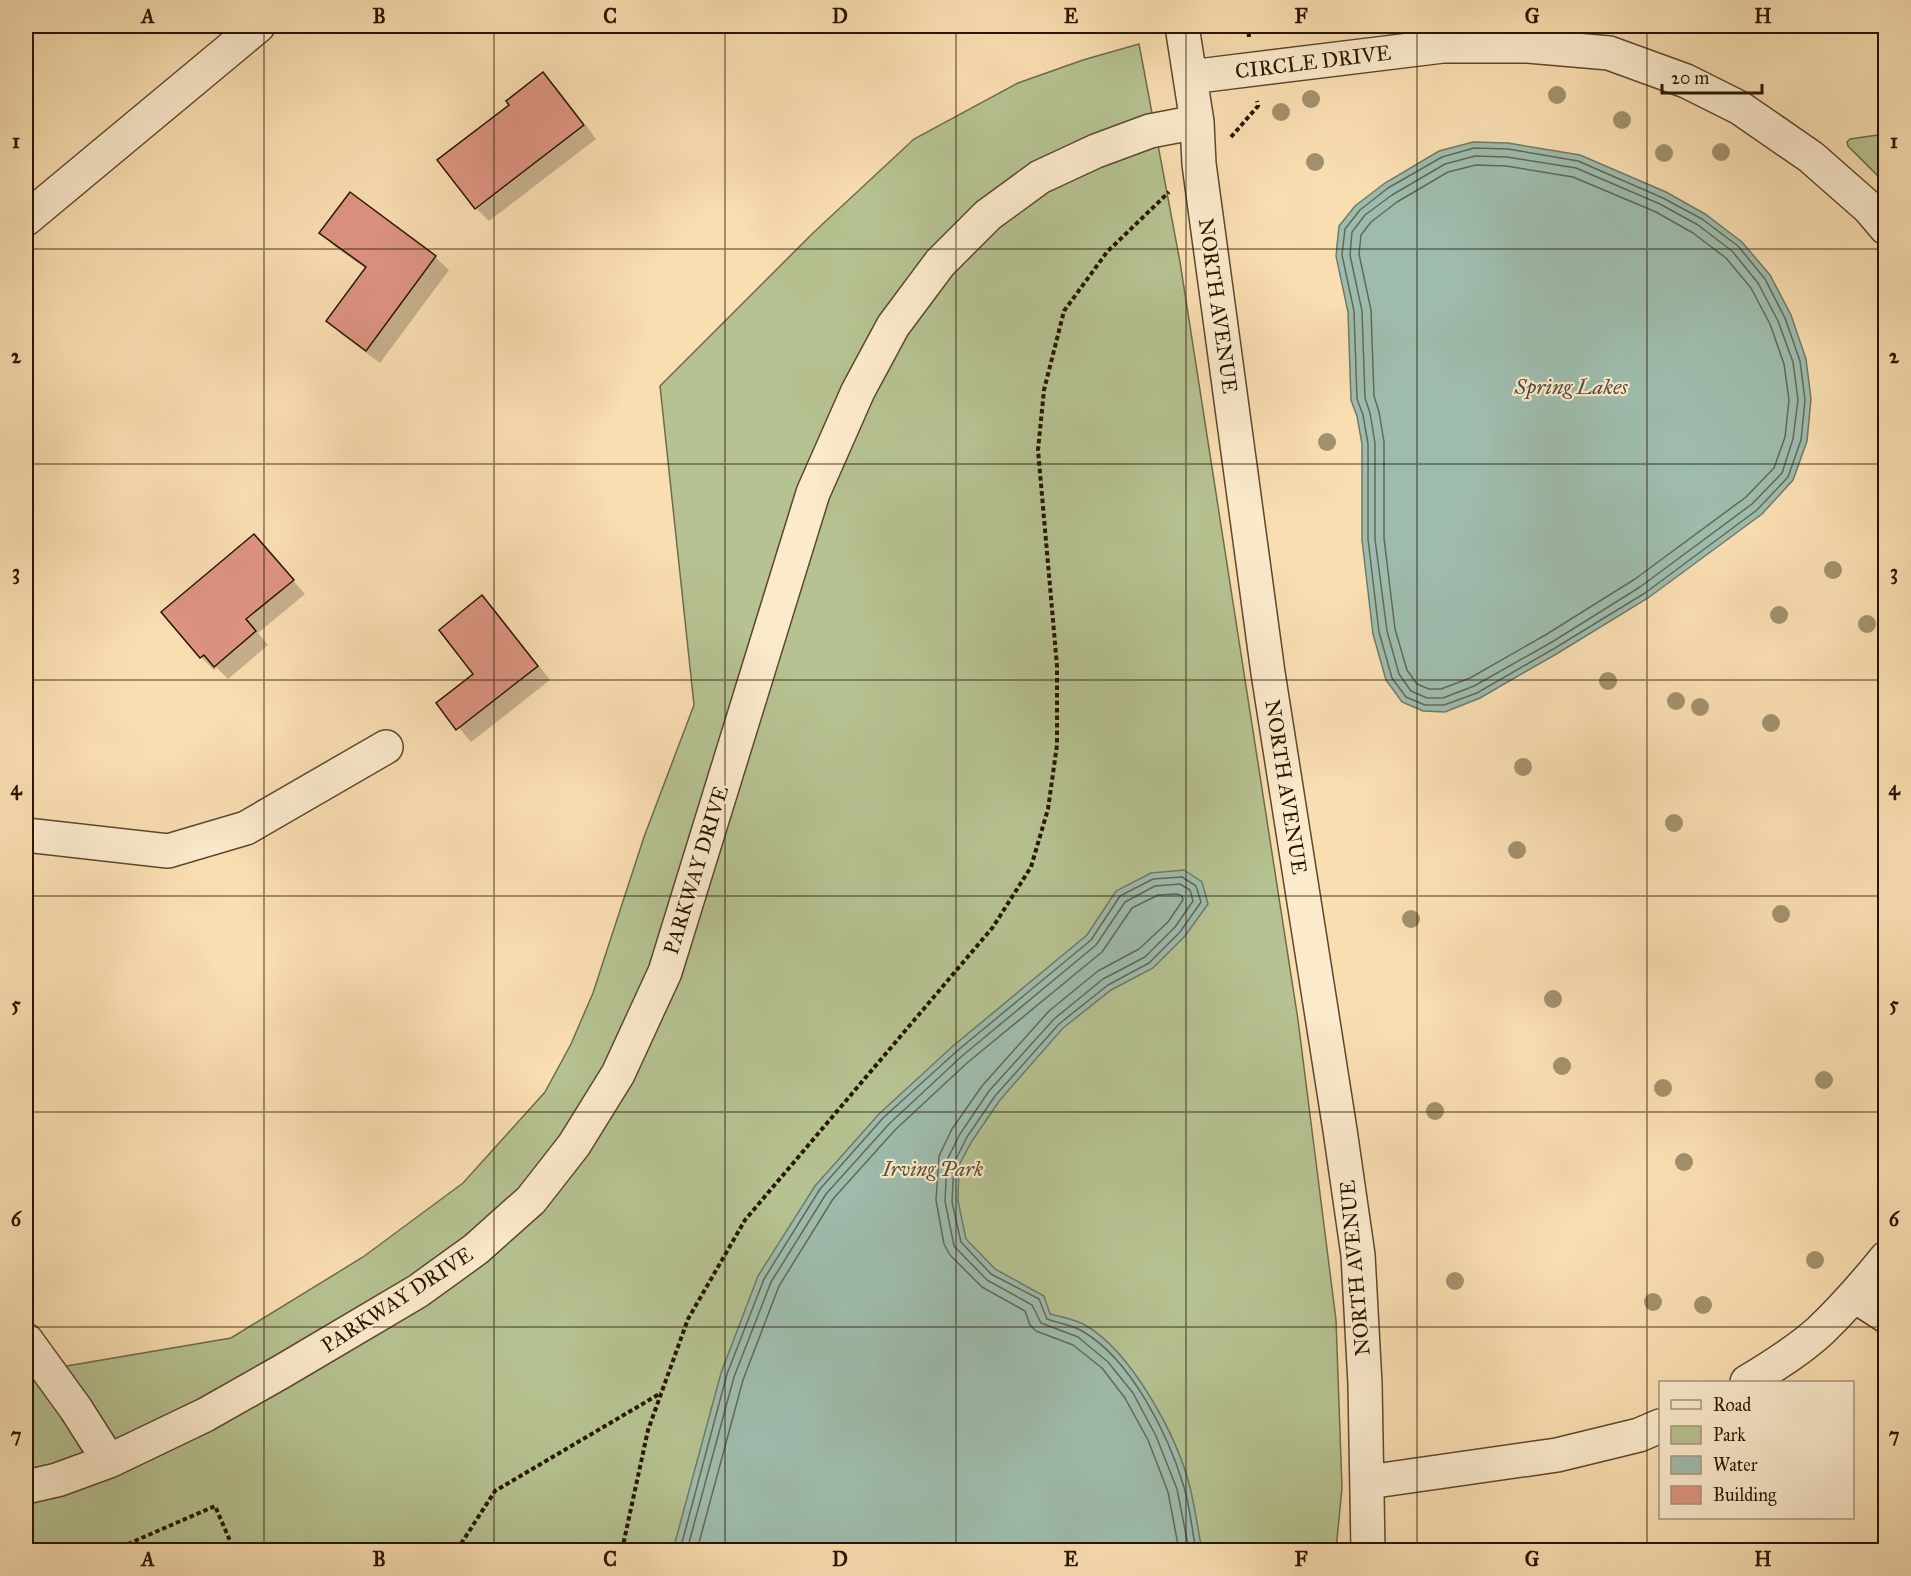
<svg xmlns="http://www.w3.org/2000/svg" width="1911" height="1576" font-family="'IM FELL Great Primer',serif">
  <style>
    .green { fill: #b6c291; stroke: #6f6c4a; stroke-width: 1.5 }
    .water { fill: #9ebcad; stroke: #6f7a69; stroke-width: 1.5 }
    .shadow { fill: #0003 }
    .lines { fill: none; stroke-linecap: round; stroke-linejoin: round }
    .shore { stroke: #636958; stroke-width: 1.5 }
    .building { fill: #de9482; stroke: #281603; stroke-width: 1.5 }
    .minor-casing { stroke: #5c482e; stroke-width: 36 }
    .path { stroke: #281603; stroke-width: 4; stroke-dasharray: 4.5 3; stroke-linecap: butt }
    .minor { stroke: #fbeacc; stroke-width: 33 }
    .tree { fill: #a2916d }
    .grid { fill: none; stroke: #281603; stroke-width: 1.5; stroke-opacity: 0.55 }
    .labels { text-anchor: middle; stroke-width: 4.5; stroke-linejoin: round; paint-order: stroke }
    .street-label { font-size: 21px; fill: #281603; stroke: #fbeacc }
    .park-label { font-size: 21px; font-style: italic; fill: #5a5235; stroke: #fbeacc }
    .water-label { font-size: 22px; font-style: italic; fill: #51503e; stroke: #fbeacc }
    .neatline { fill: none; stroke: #281603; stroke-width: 2 }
    .grid-label { font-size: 20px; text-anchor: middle; font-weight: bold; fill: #281603 }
  </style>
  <rect width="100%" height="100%" fill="#f9deb1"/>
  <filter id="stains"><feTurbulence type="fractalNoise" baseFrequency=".00333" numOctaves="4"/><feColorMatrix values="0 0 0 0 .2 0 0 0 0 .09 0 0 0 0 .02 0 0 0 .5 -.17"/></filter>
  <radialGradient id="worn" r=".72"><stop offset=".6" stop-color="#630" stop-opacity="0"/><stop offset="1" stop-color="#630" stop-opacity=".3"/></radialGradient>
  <!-- green -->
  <path class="green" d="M1139 44 1180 262 1298 1020 1336 1320 1342 1488 1336 1550H26V1373L231 1338 363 1257 463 1183 545 1092 571 1044 593 993 644 837 694 705 660 386 813 233 914 139 1018 83 1083 60Z
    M1885 134H1886L1885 181 1882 180 1848 146 1847 142 1850 139Z"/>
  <!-- water -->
  <path class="water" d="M1473 142 1508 143 1580 155 1666 192 1705 214 1742 242 1770 275 1791 315 1806 359 1811 399 1807 441 1793 480 1762 514 1648 598 1558 653 1480 698 1445 712 1423 711 1402 702 1386 680 1373 634 1362 540V444L1357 416 1351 400 1348 312 1336 256 1339 226 1355 206 1385 183 1439 151Z
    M1184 870 1202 882 1208 904 1185 936 1153 968 1111 990 1063 1028 1000 1100 972 1141 959 1165 958 1201 966 1239 995 1269 1044 1296 1050 1314C1061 1317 1075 1319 1085 1325 1132 1352 1177 1436 1190 1487 1195 1508 1198 1530 1202 1550H673L721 1373 758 1276 815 1186 879 1114 953 1046 1087 935 1116 891 1151 873Z"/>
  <!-- shadow -->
  <path class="shadow" d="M543 74 556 87 584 123 476 207 512 105Z
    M586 125 596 139 489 221 477 209Z
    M321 233 435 257 449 270 380 363 341 334 328 321 366 269 334 246Z
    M254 536 305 594 258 633 268 645 228 679 217 668 214 670 201 657 163 612Z
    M482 597 495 610 550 680 471 742 438 703 475 674Z"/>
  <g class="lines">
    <!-- shore -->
    <path class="shore" d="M1474 148 1508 149 1578 161 1663 198 1702 219 1738 246 1765 279 1785 318 1800 361 1805 400 1801 440 1788 477 1757 510 1645 593 1555 648 1477 693 1444 705H1425L1406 697 1392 678 1379 632 1368 539V444L1363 415 1357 399 1354 311 1342 255 1345 229 1360 210 1388 188 1442 157Z
      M1475 156 1507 157 1576 168 1660 204 1698 225 1732 251 1758 283 1778 321 1793 362 1798 400 1793 439 1782 473 1752 504 1640 587 1552 642 1474 686 1443 698H1427L1411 691 1399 674 1387 631 1375 539V443L1370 413 1365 398 1362 311 1350 255 1352 232 1365 215 1392 195 1445 164Z
      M1476 165 1506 166 1573 177 1656 212 1693 233 1726 258 1751 288 1770 324 1784 364 1789 400 1785 437 1774 468 1746 497 1635 579 1547 634 1470 678 1441 689H1429L1417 684 1407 670 1395 629 1384 538V442L1379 412 1374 396 1371 310 1359 254 1361 235 1371 222 1397 202 1448 172Z
      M680 1550 727 1374 764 1279 820 1189 883 1118 957 1051 1091 940 1120 896 1153 879 1182 877 1196 886 1201 902 1180 932 1149 963 1108 985 1059 1024 995 1096 967 1137 954 1163 952 1202 961 1242 991 1274 1039 1299 1047 1319C1058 1323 1072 1325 1082 1331 1131 1359 1168 1434 1184 1487 1190 1507 1192 1530 1196 1550
      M687 1550 734 1377 771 1282 826 1194 889 1124 962 1056 1096 945 1125 902 1155 886 1180 884 1190 890 1193 901 1175 927 1145 957 1103 979 1054 1019 989 1091 960 1134 947 1160 945 1201 954 1246 987 1280 1032 1305 1041 1323 1078 1337 1108 1362 1133 1393 1156 1436 1177 1489 1189 1550
      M697 1550 743 1380 779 1286 833 1199 895 1130 967 1063 1102 952 1132 908 1158 895 1177 894 1182 896 1183 900 1168 922 1139 949 1098 971 1049 1011 982 1086 952 1129 939 1156 936 1200 944 1244 950 1255 982 1287 1025 1311 1030 1325 1036 1331 1073 1345 1102 1368 1125 1398 1148 1440 1168 1492 1179 1550"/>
  </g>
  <!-- building -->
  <path class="building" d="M543 72 584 125 475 209 437 160 509 105 506 101Z
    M350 192 436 256 366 351 326 321 366 267 319 233Z
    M254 534 294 580 246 619 256 631 214 667 204 655 200 658 161 612Z
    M482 595 538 666 456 730 436 703 473 674 439 630Z"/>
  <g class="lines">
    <defs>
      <path id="minor" d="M1182 26 1197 122 1199 164 1268 673 1340 1130 1358 1255 1365 1384 1368 1550
        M1190 77 1443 46H1528L1609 53 1686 81 1740 108 1811 157 1869 208 1886 228
        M26 219 258 26
        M26 835 168 851 246 828 386 747
        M1855 1296 1886 1316
        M26 1340 76 1409 109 1461
        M1747 1382C1772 1367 1798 1351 1820 1331 1844 1308 1865 1284 1886 1258
        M1368 1482 1557 1455 1639 1435 1660 1426
        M26 1487 57 1480 109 1461 205 1415 281 1372 418 1291 476 1249 531 1200 574 1145 618 1074 665 972 813 493 858 391 893 326 940 263 988 215 1040 177 1096 151 1150 131 1197 122"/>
    </defs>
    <!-- minor casing -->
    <use href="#minor" class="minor-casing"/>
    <!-- path -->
    <path class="path" d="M1248 26 1249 37
      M1231 137 1258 106 1257 101
      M114 1550 215 1506 234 1550
      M457 1550 495 1491 661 1393
      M622 1550 648 1430 688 1319 745 1220 993 927 1031 867 1048 809 1057 745V666L1038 450 1044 390 1064 311 1107 252 1169 192"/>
    <!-- minor -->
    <use href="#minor" class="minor"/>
  </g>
  <!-- trees -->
  <g class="tree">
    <circle cx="1557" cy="95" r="9"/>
    <circle cx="1311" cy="99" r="9"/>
    <circle cx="1281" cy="112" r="9"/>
    <circle cx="1622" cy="120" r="9"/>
    <circle cx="1721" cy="152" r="9"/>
    <circle cx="1664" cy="153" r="9"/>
    <circle cx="1315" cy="162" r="9"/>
    <circle cx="1327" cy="442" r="9"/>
    <circle cx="1833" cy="570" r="9"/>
    <circle cx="1779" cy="615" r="9"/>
    <circle cx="1867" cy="624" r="9"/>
    <circle cx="1608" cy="681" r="9"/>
    <circle cx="1676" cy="701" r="9"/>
    <circle cx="1700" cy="707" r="9"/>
    <circle cx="1771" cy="723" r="9"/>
    <circle cx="1523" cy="767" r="9"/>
    <circle cx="1674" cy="823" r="9"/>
    <circle cx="1517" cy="850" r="9"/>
    <circle cx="1781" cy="914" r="9"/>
    <circle cx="1411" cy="919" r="9"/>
    <circle cx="1553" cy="999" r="9"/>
    <circle cx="1562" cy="1066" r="9"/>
    <circle cx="1824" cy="1080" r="9"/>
    <circle cx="1663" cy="1088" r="9"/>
    <circle cx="1435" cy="1111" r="9"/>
    <circle cx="1684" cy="1162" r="9"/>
    <circle cx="1815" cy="1260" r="9"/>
    <circle cx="1455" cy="1281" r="9"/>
    <circle cx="1653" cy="1302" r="9"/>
    <circle cx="1703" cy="1305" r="9"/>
  </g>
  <!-- grid -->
  <path class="grid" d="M264 26V1550M494 26V1550M725 26V1550M956 26V1550M1186 26V1550M1417 26V1550M1647 26V1550M26 249H1886M26 464H1886M26 680H1886M26 896H1886M26 1112H1886M26 1327H1886"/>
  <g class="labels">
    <!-- street labels -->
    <g class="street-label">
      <text transform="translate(1313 62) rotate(-7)" y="7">CIRCLE DRIVE</text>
      <text transform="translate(1218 306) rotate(82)" y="7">NORTH AVENUE</text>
      <text transform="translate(1286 787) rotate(81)" y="7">NORTH AVENUE</text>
      <text transform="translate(696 870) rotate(-73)" y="7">PARKWAY DRIVE</text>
      <text transform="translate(1355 1268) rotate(-95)" y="7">NORTH AVENUE</text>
      <text transform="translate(397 1300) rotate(-33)" y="7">PARKWAY DRIVE</text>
    </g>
    <!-- park labels -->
    <g class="park-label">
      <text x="933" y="1176">Irving Park</text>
    </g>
    <!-- water labels -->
    <g class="water-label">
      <text x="1571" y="394">Spring Lakes</text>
    </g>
  </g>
  <!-- margin -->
  <rect width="1911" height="1576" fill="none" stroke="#f9deb1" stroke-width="66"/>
  <!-- legend -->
  <rect x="1659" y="1381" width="195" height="138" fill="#fbeacc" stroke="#a7957c" stroke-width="1.5"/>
  <rect x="1671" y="1400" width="30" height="9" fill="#fbeacc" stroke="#a7957c" stroke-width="1.5"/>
  <text x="1713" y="1411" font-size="18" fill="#281603">Road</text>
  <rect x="1671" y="1426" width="30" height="18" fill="#b6c291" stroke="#a7957c" stroke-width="1.5"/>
  <text x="1713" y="1441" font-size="18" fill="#281603">Park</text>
  <rect x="1671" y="1456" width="30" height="18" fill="#9ebcad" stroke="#a7957c" stroke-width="1.5"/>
  <text x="1713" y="1471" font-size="18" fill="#281603">Water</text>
  <rect x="1671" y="1486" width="30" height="18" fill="#de9482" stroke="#a7957c" stroke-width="1.5"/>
  <text x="1713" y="1501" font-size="18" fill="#281603">Building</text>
  <!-- scale -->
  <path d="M1662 84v9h100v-9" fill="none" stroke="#281603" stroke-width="3"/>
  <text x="1671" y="84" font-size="18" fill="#281603" stroke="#fbeacc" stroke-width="4.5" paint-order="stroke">20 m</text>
  <rect x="33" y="33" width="1845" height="1510" class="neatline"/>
  <g class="grid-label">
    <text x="148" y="23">A</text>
    <text x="379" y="23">B</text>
    <text x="610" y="23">C</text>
    <text x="840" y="23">D</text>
    <text x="1071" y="23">E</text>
    <text x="1301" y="23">F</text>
    <text x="1532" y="23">G</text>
    <text x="1763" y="23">H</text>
    <text x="16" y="148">1</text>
    <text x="1894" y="148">1</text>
    <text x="16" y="363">2</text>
    <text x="1894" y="363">2</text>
    <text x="16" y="579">3</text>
    <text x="1894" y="579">3</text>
    <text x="16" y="795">4</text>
    <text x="1894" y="795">4</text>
    <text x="16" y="1011">5</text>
    <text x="1894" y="1011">5</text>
    <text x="16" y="1226">6</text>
    <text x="1894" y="1226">6</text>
    <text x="16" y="1442">7</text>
    <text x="1894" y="1442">7</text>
    <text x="148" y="1566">A</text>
    <text x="379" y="1566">B</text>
    <text x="610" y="1566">C</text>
    <text x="840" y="1566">D</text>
    <text x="1071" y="1566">E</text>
    <text x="1301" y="1566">F</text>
    <text x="1532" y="1566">G</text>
    <text x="1763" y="1566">H</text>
  </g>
  <rect width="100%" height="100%" filter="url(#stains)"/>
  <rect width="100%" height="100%" fill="url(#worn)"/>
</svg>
